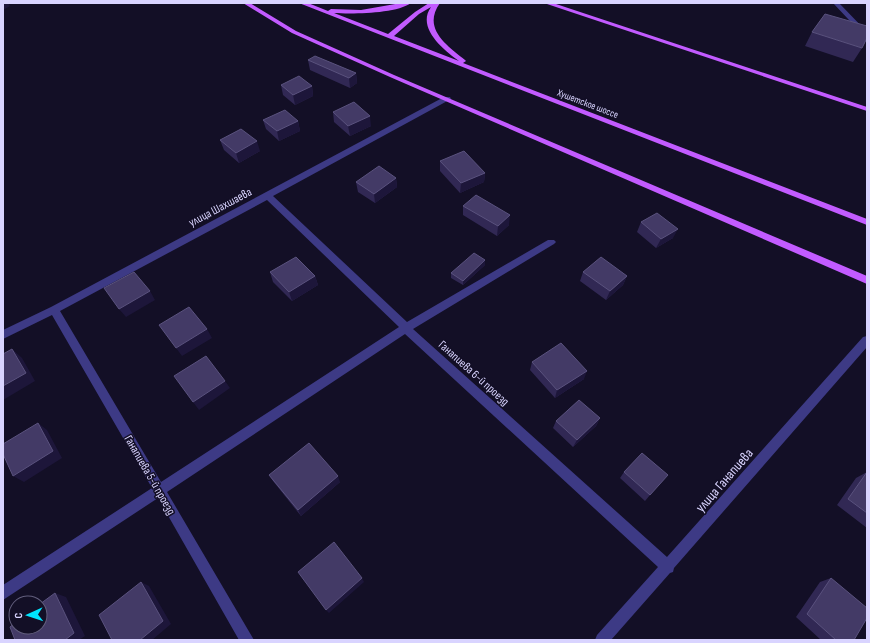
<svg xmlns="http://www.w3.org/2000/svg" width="870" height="643" font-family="'Sofia Sans Condensed',sans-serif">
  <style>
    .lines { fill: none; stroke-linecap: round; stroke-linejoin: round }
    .minor { fill: #3d3a85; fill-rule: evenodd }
    .major { fill: #c25bff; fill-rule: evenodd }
    .wall { fill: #312854 }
    .shaded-wall { fill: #1d163a }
    .building { fill: #433a66; stroke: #5a527e }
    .labels { text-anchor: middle; stroke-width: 3; stroke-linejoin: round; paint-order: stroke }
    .far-street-label { font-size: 10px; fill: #d9d4ff; stroke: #130f26 }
    .street-label { font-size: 12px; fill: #d9d4ff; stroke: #130f26 }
    .near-street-label { font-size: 14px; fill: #d9d4ff; stroke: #130f26 }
  </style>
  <rect width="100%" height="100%" fill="#130f26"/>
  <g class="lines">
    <!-- minor -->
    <path class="minor" d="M833 3H839L867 32V38L865 37Z
      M444 97H450L451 99 273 196 407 322 548 240H554L556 242 554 244 413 329 667 557 863 337 867 336V347L674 568 673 572 670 573 611 640H595L597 635 658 567 405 334 167 492 254 640H239L158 498 3 600V585L152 488 52 315 3 339V330L51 307ZM267 200 399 327 161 482 60 311Z"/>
    <!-- major -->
    <path class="major" d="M243 3H250L296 31 394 75 867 276V284L390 77 292 33Z
      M299 3H308L328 11 331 9 361 10 401 3H411C396 14 352 14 334 13L388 34 415 12 429 3H440C422 28 446 45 465 60L466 61 463 63 867 219V225ZM431 7C416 28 444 50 459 61L394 36 419 14Z
      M544 3H553L867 107V111Z"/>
  </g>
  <!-- wall -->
  <path class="wall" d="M812 32 862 48 853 62 805 46Z
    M308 60 356 73 357 83 350 88 310 70Z
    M281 85 312 86 313 96 295 105 283 95Z
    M333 112 371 126 350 136 334 122Z
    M263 120 298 121 300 131 279 141 266 129Z
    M220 140 260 151 239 163 224 150Z
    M440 161 485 173 484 182 460 193 440 171Z
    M396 178 397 187 375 203 358 192 356 182Z
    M463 206 509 225 497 236 463 215Z
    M641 222 673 238 656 248 637 232Z
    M485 265 463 285 451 278V273Z
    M270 272 315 276 318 285 292 301 273 282Z
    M583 272 627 276 623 285 606 300 580 281Z
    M532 362 584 379 555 398 530 370Z
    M600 418 596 426 573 447 553 428 556 421Z
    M624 472 650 495 645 501 620 478Z
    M867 472V528L837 505 856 478Z
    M269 475 340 482 301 516 273 481Z
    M831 578 854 640H821L796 617 820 582Z"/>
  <!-- shaded-wall -->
  <path class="shaded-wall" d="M3 3H8L10 6 3 10Z
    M356 73 357 83 350 88 349 78Z
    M312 86 313 96 295 105 293 95Z
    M370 116 371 126 350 136 348 126Z
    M298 121 300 131 279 141 277 131Z
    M257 141 260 151 239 163 236 153Z
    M485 173 484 182 460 193 461 183Z
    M396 178 397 187 375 203 374 194Z
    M510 215 509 225 497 236 498 226Z
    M678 229 673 238 656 248 661 239Z
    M485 260V265L463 285V281Z
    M315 276 318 285 292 301 289 292Z
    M627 276 623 285 606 300 610 291Z
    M150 291 155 300 126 317 119 309Z
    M207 329 212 338 182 356 176 348Z
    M12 349 22 358 35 381 3 400V386Z
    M587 371 584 379 555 398 557 390Z
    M225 381 230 388 199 410 193 402Z
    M600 418 596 426 573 447 577 440Z
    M38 423 47 430 62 458 24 482 13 476Z
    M338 476 340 482 301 516 298 510Z
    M362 578 364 582 329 613 326 610Z
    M141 582 149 586 171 624 152 640H140Z
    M55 593 66 597 85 636 79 640H65Z"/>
  <!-- building -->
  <path class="building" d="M825 14 867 26V38L862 48 812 32Z
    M315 56 356 73 349 78 308 60Z
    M299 76 312 86 293 95 281 85Z
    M354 102 370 116 348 126 333 112Z
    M285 110 298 121 277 131 263 120Z
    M241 129 257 141 236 153 220 140Z
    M464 151 485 173 461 183 440 161Z
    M379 166 396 178 374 194 356 182Z
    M476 195 510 215 498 226 463 206Z
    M657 213 678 229 661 239 641 222Z
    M474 253 485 260 463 281 451 273Z
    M296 257 315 276 289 292 270 272Z
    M601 257 627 276 610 291 583 272Z
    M134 272 150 291 119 309 104 288Z
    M189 307 207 329 176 348 159 325Z
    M561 343 587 371 557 390 532 362Z
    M12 349 26 373 3 386V354Z
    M206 356 225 381 193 402 174 376Z
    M579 400 600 418 577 440 556 421Z
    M38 423 53 451 13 476 3 454V444Z
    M309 443 338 476 298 510 269 475Z
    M642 453 668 475 650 495 624 472Z
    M867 472V513L848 499Z
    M334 542 362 578 326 610 298 572Z
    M831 578 867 608V618L854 640H836L807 614Z
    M141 582 163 621 140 640H112L99 615Z
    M55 593 74 633 65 640H15L10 627 16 622V627H40V604Z"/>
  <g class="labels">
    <!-- far-street labels -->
    <g class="far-street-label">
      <text transform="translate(588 103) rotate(21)" y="4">Хушетское шоссе</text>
    </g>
    <!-- street labels -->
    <g class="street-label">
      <text transform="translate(220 207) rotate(-28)" y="4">улица Шахшаева</text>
      <text transform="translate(474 373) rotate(42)" y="4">Ганапиева 6-й проезд</text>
      <text transform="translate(150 475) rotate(60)" y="4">Ганапиева 5-й проезд</text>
    </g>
    <!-- near-street labels -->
    <g class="near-street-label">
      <text transform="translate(724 480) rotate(-49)" y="5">улица Ганапиева</text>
    </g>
  </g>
  <!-- border -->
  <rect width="870" height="643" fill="none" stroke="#d9d4ff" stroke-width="8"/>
  <!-- north arrow -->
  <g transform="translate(28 615) rotate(267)"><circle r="19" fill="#130f26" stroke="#625e7d"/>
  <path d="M0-3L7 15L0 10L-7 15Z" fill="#00e5ff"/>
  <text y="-6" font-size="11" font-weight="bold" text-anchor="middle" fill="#d9d4ff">С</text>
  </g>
</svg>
